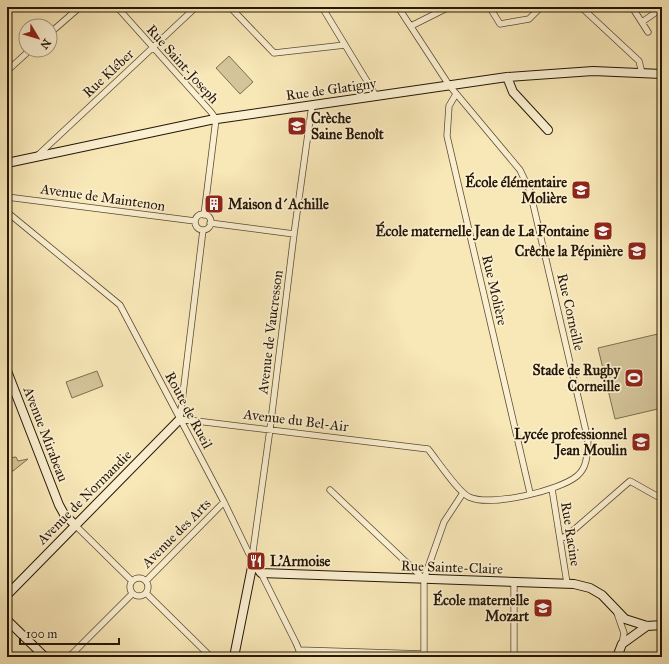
<svg xmlns="http://www.w3.org/2000/svg" width="669" height="664" font-family="'IM FELL Great Primer',serif">
  <style>
    .green { fill: #d4c499; stroke: #7c6e4f }
    .lines { fill: none; stroke-linecap: round; stroke-linejoin: round }
    .street-casing { stroke: #5a4b32; stroke-width: 7 }
    .secondary-casing { stroke: #251705; stroke-width: 10 }
    .street { stroke: #faefd0; stroke-width: 5.5 }
    .secondary { stroke: #faefd0; stroke-width: 8 }
    .labels { text-anchor: middle; stroke-width: 3.5; stroke-linejoin: round; paint-order: stroke }
    .street-label { font-size: 14px; fill: #251705; stroke: #faefd0 }
    .poi-label { font-size: 14px; font-weight: bold; fill: #251705; stroke: #faefd0; text-anchor: end }
  </style>
  <rect width="100%" height="100%" fill="#f8e7b7"/>
  <filter id="stains"><feTurbulence type="fractalNoise" baseFrequency=".005" numOctaves="4"/><feColorMatrix values="0 0 0 0 .2 0 0 0 0 .09 0 0 0 0 .02 0 0 0 .5 -.17"/></filter>
  <radialGradient id="worn" r=".72"><stop offset=".6" stop-color="#630" stop-opacity="0"/><stop offset="1" stop-color="#630" stop-opacity=".3"/></radialGradient>
  <!-- green -->
  <path class="green" d="M229 56 253 82 240 94 216 68Z
    M662 333V408L615 419 598 348Z
    M97 371 103 386 72 398 66 382Z
    M7 452 9 458 16 457 18 461 28 459 13 471 8 470Z"/>
  <g class="lines">
    <defs>
      <path id="street" d="M117 7 211 112 216 119 204 215
        M230 7 274 53 345 45
        M322 7 376 96
        M581 7 639 61 642 73
        M632 7 648 32
        M492 11 500 24 529 19 541 7
        M642 22 662 8
        M411 26 449 7
        M50 33 80 7
        M7 71 30 50
        M456 94 449 106 447 136 530 493
        M36 157 196 7
        M7 197 195 221
        M7 212 120 305 224 502 252 560
        M195 222a8 8 0 1 1 16 0a8 8 0 1 1-16 0Z
        M210 223 294 234
        M180 418 203 230
        M180 419 428 449C437 460 458 492 469 497 490 507 559 491 577 476 588 467 587 453 588 440L530 191 520 170 449 85 398 7
        M552 489 567 583
        M330 490 424 579
        M75 525 132 581
        M560 539 568 535 630 481 662 499
        M253 562V551L270 429 294 234 312 105
        M261 573 296 643 299 650V657
        M130 587a9 9 0 1 1 18 0a9 9 0 1 1-18 0Z
        M146 581 224 502
        M146 593 211 657
        M617 613 624 633 622 644
        M299 650 424 654
        M69 657 132 594
        M424 657V579L444 522 463 493
        M514 657V582"/>
      <path id="secondary" d="M507 77 513 92 548 130
        M7 163 210 120 507 77 593 71 662 74
        M7 371 59 505 64 514 75 525
        M253 562 261 573 574 584 590 588 602 595 625 619 647 626 662 625
        M7 595 180 419
        M7 620 45 657
        M234 657 253 562
        M617 657 622 644 647 626"/>
    </defs>
    <!-- street casing -->
    <use href="#street" class="street-casing"/>
    <!-- secondary casing -->
    <use href="#secondary" class="secondary-casing"/>
    <!-- street -->
    <use href="#street" class="street"/>
    <!-- secondary -->
    <use href="#secondary" class="secondary"/>
  </g>
  <!-- icons -->
  <defs>
    <symbol id="school-square" viewBox="-11 -11 22 22"><rect x="-9" y="-9" width="18" height="18" rx="4" fill="#8f2418" stroke="#faefd0"/><path d="M0-5L7-2L0 1L-7-2ZM-4 1L0 2.5L4 1V4Q0 6-4 4Z" fill="#fff"/></symbol>
    <symbol id="building-square" viewBox="-11 -11 22 22"><rect x="-9" y="-9" width="18" height="18" rx="4" fill="#8f2418" stroke="#faefd0"/><path d="M-4-6H4V6H1V3H-1V6H-4ZM-2.5-4.3h1.7v1.8h-1.7ZM.8-4.3h1.7v1.8H.8ZM-2.5-1h1.7V.8h-1.7ZM.8-1h1.7V.8H.8Z" fill="#fff"/></symbol>
    <symbol id="stadium-square" viewBox="-11 -11 22 22"><rect x="-9" y="-9" width="18" height="18" rx="4" fill="#8f2418" stroke="#faefd0"/><path d="M0-5a6.5 5 0 1 0 0 10a6.5 5 0 1 0 0-10ZM-3.5-1.8h7v3.6h-7Z" fill="#fff"/></symbol>
    <symbol id="restaurant-square" viewBox="-11 -11 22 22"><rect x="-9" y="-9" width="18" height="18" rx="4" fill="#8f2418" stroke="#faefd0"/><path d="M-5-6h1v4h1v-4h1v4h1v-4h1v5L-1.5 .5V6h-2V.5L-5-1ZM5-6V6H3V1.5H1.5Q1.5-4 5-6Z" fill="#fff"/></symbol>
  </defs>
  <g fill-rule="evenodd">
    <use href="#school-square" x="286" y="115" width="22" height="22"/>
    <use href="#school-square" x="570" y="179" width="22" height="22"/>
    <use href="#building-square" x="203" y="193" width="22" height="22"/>
    <use href="#school-square" x="592" y="220" width="22" height="22"/>
    <use href="#school-square" x="626" y="240" width="22" height="22"/>
    <use href="#stadium-square" x="623" y="367" width="22" height="22"/>
    <use href="#school-square" x="630" y="431" width="22" height="22"/>
    <use href="#restaurant-square" x="245" y="550" width="22" height="22"/>
    <use href="#school-square" x="532" y="597" width="22" height="22"/>
  </g>
  <g class="labels">
    <!-- street labels -->
    <g class="street-label">
      <text transform="translate(183 64) rotate(48)" y="5">Rue Saint-Joseph</text>
      <text transform="translate(108 73) rotate(-43)" y="5">Rue Kléber</text>
      <text transform="translate(331 89) rotate(-8)" y="5">Rue de Glatigny</text>
      <text transform="translate(103 197) rotate(8)" y="5">Avenue de Maintenon</text>
      <text transform="translate(495 290) rotate(77)" y="5">Rue Molière</text>
      <text transform="translate(571 312) rotate(77)" y="5">Rue Corneille</text>
      <text transform="translate(270 332) rotate(-83)" y="5">Avenue de Vaucresson</text>
      <text transform="translate(189 410) rotate(62)" y="5">Route de Rueil</text>
      <text transform="translate(296 420) rotate(7)" y="5">Avenue du Bel-Air</text>
      <text transform="translate(46 434) rotate(69)" y="5">Avenue Mirabeau</text>
      <text transform="translate(84 497) rotate(-45)" y="5">Avenue de Normandie</text>
      <text transform="translate(176 533) rotate(-45)" y="5">Avenue des Arts</text>
      <text transform="translate(571 534) rotate(81)" y="5">Rue Racine</text>
      <text transform="translate(452 567) rotate(2)" y="5">Rue Sainte-Claire</text>
    </g>
    <!-- poi labels -->
    <g class="poi-label">
      <text x="311" y="123" text-anchor="start">Crèche<tspan x="311" dy="16">Saine Benoît</tspan></text>
      <text x="567" y="187">École élémentaire<tspan x="567" dy="16">Molière</tspan></text>
      <text x="228" y="209" text-anchor="start">Maison d´Achille</text>
      <text x="589" y="236">École maternelle Jean de La Fontaine</text>
      <text x="623" y="256">Crêche la Pépinière</text>
      <text x="620" y="375">Stade de Rugby<tspan x="620" dy="16">Corneille</tspan></text>
      <text x="627" y="439">Lycée professionnel<tspan x="627" dy="16">Jean Moulin</tspan></text>
      <text x="270" y="566" text-anchor="start">L'Armoise</text>
      <text x="529" y="605">École maternelle<tspan x="529" dy="16">Mozart</tspan></text>
    </g>
  </g>
  <!-- margin -->
  <rect width="669" height="664" fill="none" stroke="#f8e7b7" stroke-width="24"/>
  <rect x="8" y="8" width="653" height="648" fill="none" stroke="#251705" stroke-width="2"/>
  <rect x="12" y="12" width="645" height="640" fill="none" stroke="#251705"/>
  <!-- north arrow -->
  <g transform="translate(38 38) rotate(128)"><circle r="19" fill="#faefd0" stroke="#a5997f"/>
  <path d="M0-3L7 15L0 10L-7 15Z" fill="#8f2418"/>
  <text y="-6" font-size="11" font-weight="bold" text-anchor="middle" fill="#251705">N</text>
  </g>
  <!-- scale -->
  <path d="M20 638v6h99v-6" fill="none" stroke="#251705" stroke-width="2"/>
  <text x="26" y="638" font-size="12" fill="#251705" stroke="#faefd0" stroke-width="3" paint-order="stroke">100 m</text>
  <rect width="100%" height="100%" filter="url(#stains)"/>
  <rect width="100%" height="100%" fill="url(#worn)"/>
</svg>
